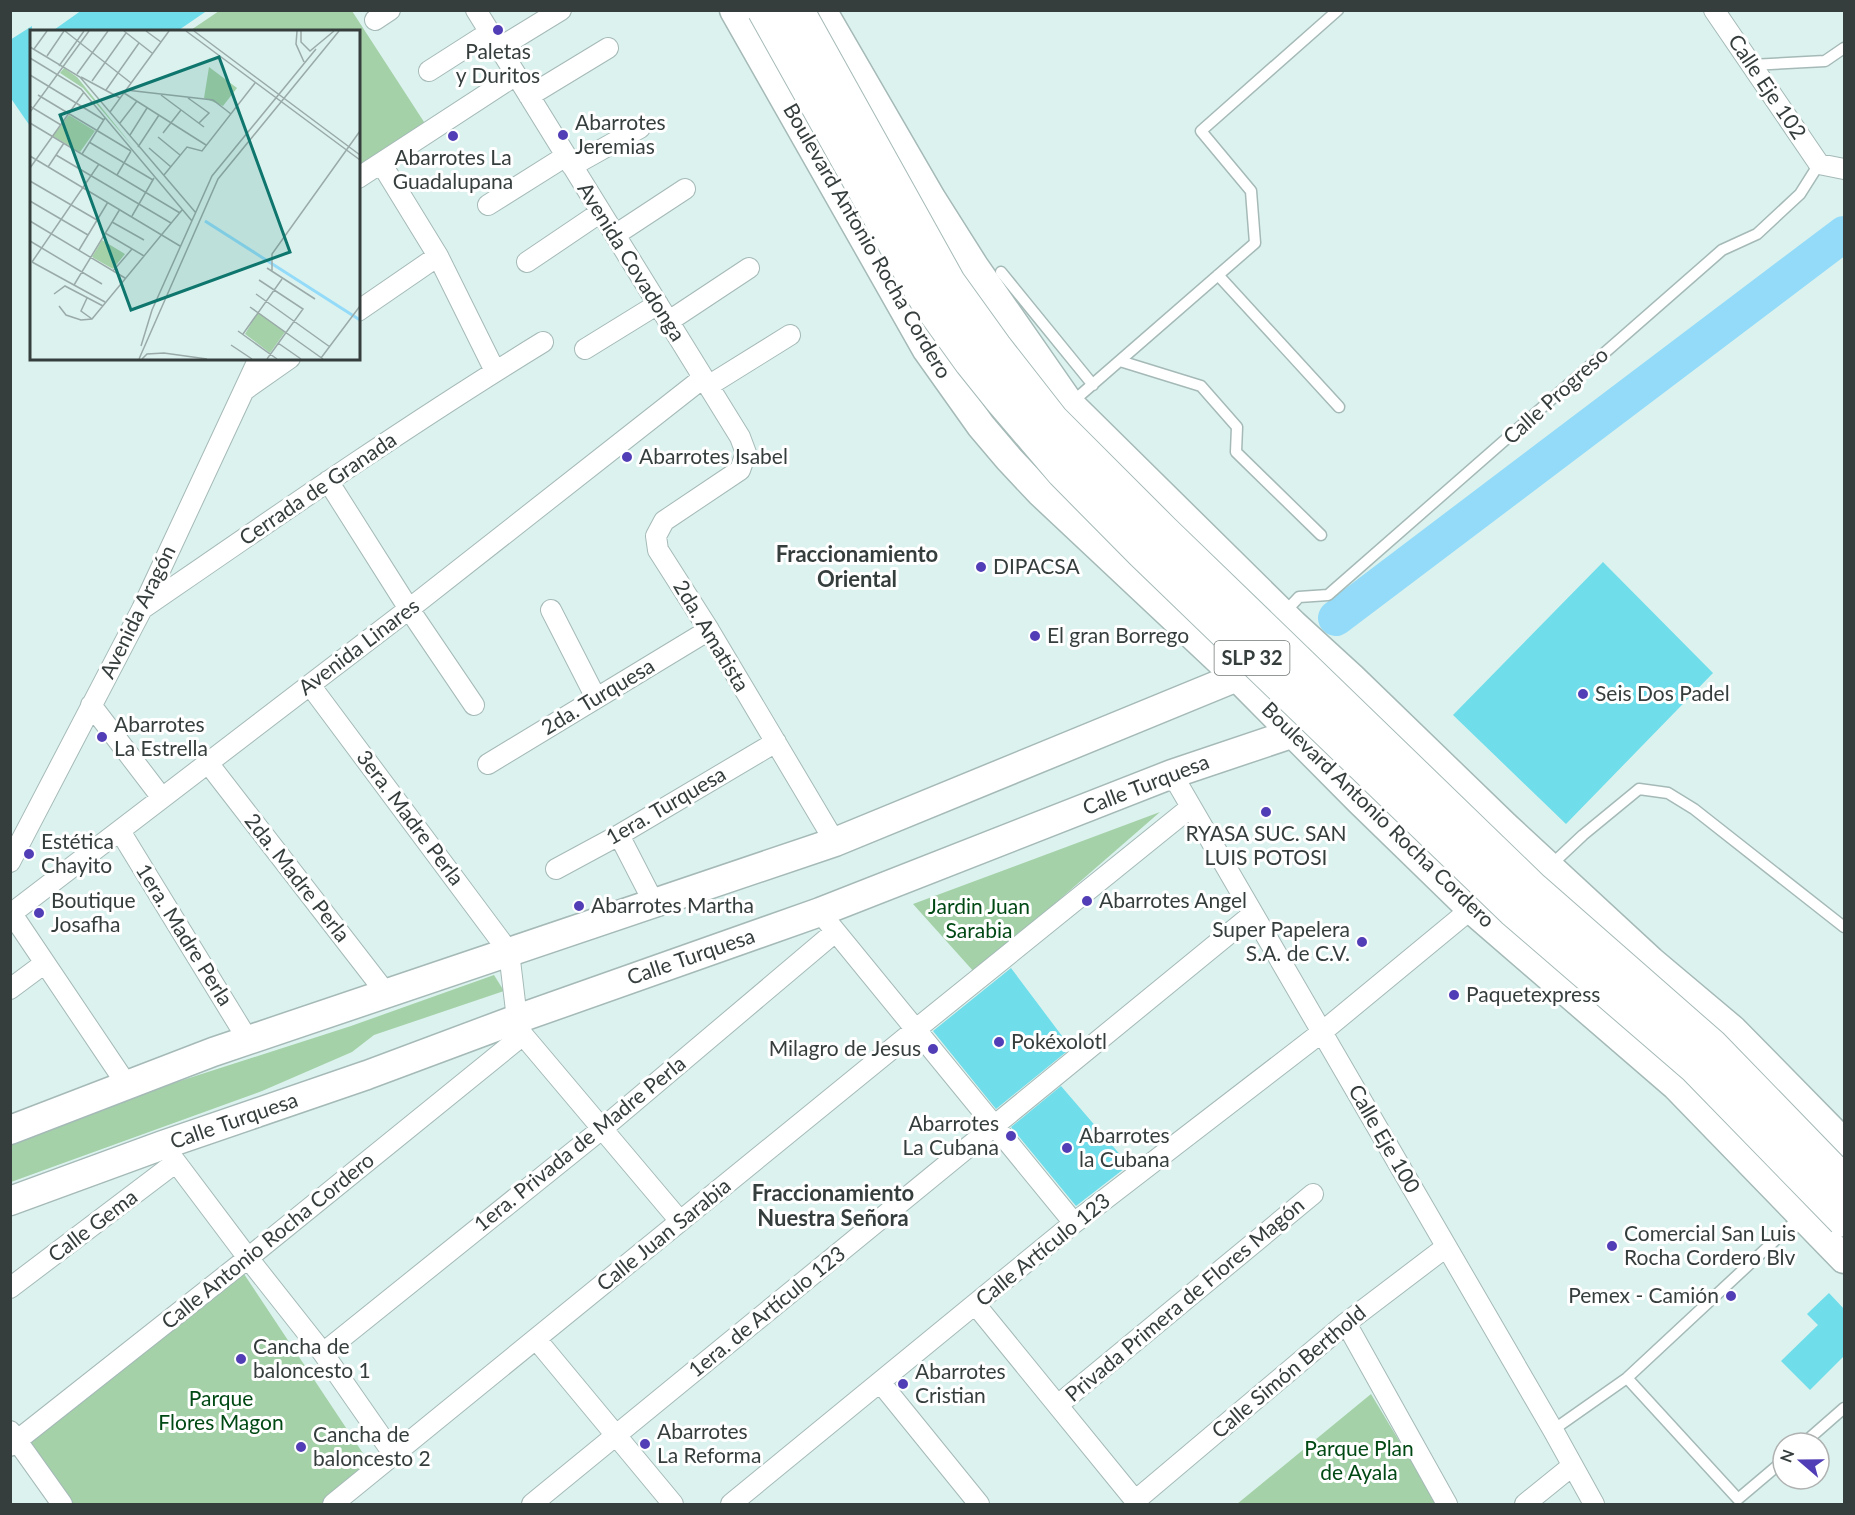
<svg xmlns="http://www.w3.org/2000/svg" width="1855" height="1515" font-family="Lato,sans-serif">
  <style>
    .green { fill: #a4d1a8 }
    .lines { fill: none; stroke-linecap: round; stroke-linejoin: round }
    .river { stroke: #93dbf8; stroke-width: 36 }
    .building { fill: #6fddea }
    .lane-casing { stroke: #a5bab7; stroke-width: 13 }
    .street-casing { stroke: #a5bab7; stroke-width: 22 }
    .secondary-casing { stroke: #a5bab7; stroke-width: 31 }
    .lane { stroke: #fff; stroke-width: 10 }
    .street { stroke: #fff; stroke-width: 20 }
    .secondary { stroke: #fff; stroke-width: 28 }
    .highway-bridge-casing { stroke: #a5bab7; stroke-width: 35; stroke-linecap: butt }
    .highway-bridge { stroke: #fff; stroke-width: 33 }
    .poi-dot { fill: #513eb6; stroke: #fff; stroke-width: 2 }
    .labels { text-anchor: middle; stroke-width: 6; stroke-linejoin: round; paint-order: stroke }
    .shield { fill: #fff; stroke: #727877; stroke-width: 1.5 }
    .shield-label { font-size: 20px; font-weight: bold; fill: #363e3d }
    .poi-label { font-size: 21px; fill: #363e3d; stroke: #fff; text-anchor: start }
    .street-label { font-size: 21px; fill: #363e3d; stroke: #fff }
    .park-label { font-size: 21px; fill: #004914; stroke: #fff }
    .neighbourhood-label { font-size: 22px; font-weight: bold; fill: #363e3d; stroke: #fff }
    .inset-river { fill: none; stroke: #93dbf8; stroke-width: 3 }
    .inset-road { fill: none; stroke: #9aaaa8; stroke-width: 1.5 }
    .view { fill: #0f766e; fill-opacity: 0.15; stroke: #0f766e; stroke-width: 3 }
    .inset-edge { fill: none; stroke: #363e3d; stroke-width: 3 }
  </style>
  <rect width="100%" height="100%" fill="#dcf2ef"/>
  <!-- green -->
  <path class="green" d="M219 11H352L426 125 359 168 358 32H188Z
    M1160 812 975 973 913 904Z
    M494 975 504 991 374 1035 352 1052 262 1091 11 1182V1140L68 1117 351 1026Z
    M244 1274 370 1464 322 1504H70L29 1444Z
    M1371 1394 1437 1504H1237Z"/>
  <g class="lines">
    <!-- river -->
    <path class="river" d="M1336 618 1844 234"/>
  </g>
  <!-- building -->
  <path class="building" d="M82 10H208L176 32H51Z
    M32 26V129L10 97V40Z
    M1603 562 1713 673 1566 824 1453 715Z
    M1011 968 1071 1048 996 1109 933 1031Z
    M1061 1086 1129 1165 1076 1206 1011 1127Z
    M1829 1293 1845 1310V1355L1810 1390 1781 1361 1818 1325 1807 1314Z"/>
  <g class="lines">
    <defs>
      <path id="lane" d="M1751 65 1825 61 1844 48
        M1001 272 1093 385
        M1218 275 1339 407
        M1120 361 1201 386 1237 427 1236 452 1321 535
        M1070 404 1255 243 1251 191 1201 131 1338 10
        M1284 613 1299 597 1328 595 1722 250 1757 234 1800 194 1819 164
        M1550 866 1583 835 1639 789 1668 793 1694 809 1844 927
        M1627 1378 1800 1217
        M1553 1430 1627 1378 1738 1499 1783 1461
        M1804 1443 1844 1408"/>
      <path id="street" d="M476 10 740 437 746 453 740 470 664 521 656 536 658 550 709 630 835 842
        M1714 10 1819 164 1844 169
        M375 20 390 10
        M499 48 561 10
        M429 71 490 32
        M529 96 608 48
        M381 163 438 256 495 371
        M572 166 640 128
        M358 178 516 75
        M488 205 566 156
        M615 235 685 189
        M527 262 601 212
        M358 311 438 256
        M669 321 749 268
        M585 349 658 304
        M708 386 790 335
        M246 389 290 358
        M328 481 409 609 474 705
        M142 609C274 518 406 426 543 342
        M551 610 596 698
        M310 685 509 952 517 1019 523 1035 680 1221
        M91 705 162 798
        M208 763 386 993
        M488 764 709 630
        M1172 774 1553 1430 1594 1504
        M120 831 248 1040
        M619 835 654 903
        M10 862 142 609 259 358
        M556 869 619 835 776 742
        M10 911 127 1085
        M12 913 409 609 703 378
        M827 921 1074 1223
        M10 989 45 963
        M163 1145 248 1258 323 1353 394 1455
        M10 1288 175 1163
        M975 1304 1138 1504
        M1346 1323 1447 1504
        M536 1339 673 1504
        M323 1353 603 1128 835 932
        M880 1382 979 1504
        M1058 1405 1313 1194
        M10 1431 62 1504
        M10 1446 248 1258 523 1035
        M1135 1501 1346 1323 1446 1247
        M333 1504 915 1030 1191 807
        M532 1504 1253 914
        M731 1504 1074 1223 1322 1032 1471 909
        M1525 1504 1572 1466"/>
      <path id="secondary" d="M734 10 927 350 981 426 1009 459 1040 492 1237 677 1360 801 1471 909 1676 1086 1844 1259
        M822 10 931 198 974 266 1070 404 1293 624 1351 677 1505 826 1651 961 1733 1030 1844 1143
        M10 1130 213 1052 835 842 1237 677 1248 666
        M10 1201 163 1145 367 1075 517 1019 820 912 1172 774 1294 733 1304 723"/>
    </defs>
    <!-- lane casing -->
    <use href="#lane" class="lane-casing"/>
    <!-- street casing -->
    <use href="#street" class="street-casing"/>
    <!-- secondary casing -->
    <use href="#secondary" class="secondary-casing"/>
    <!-- lane -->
    <use href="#lane" class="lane"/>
    <!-- street -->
    <use href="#street" class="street"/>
    <!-- secondary -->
    <use href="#secondary" class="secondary"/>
    <defs>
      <path id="highway-bridge" d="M764 10 925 298 971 362 999 397 1063 472 1143 553 1513 910 1695 1067 1844 1220
        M797 10 949 283 995 347 1052 420 1163 531 1533 889 1712 1046 1844 1182"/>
    </defs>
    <!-- highway-bridge casing -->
    <use href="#highway-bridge" class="highway-bridge-casing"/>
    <!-- highway-bridge -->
    <use href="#highway-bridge" class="highway-bridge"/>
  </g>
  <!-- markers -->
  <g class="poi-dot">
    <circle cx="498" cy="30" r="6"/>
    <circle cx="563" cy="135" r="6"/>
    <circle cx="453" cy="136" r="6"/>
    <circle cx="627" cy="457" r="6"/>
    <circle cx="981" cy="567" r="6"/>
    <circle cx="1035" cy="636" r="6"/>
    <circle cx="1583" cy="694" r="6"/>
    <circle cx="102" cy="737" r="6"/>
    <circle cx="1266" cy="812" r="6"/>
    <circle cx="29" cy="854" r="6"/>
    <circle cx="1087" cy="901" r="6"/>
    <circle cx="579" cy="906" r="6"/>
    <circle cx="39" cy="913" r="6"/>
    <circle cx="1362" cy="942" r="6"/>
    <circle cx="1454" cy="995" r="6"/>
    <circle cx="999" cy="1042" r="6"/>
    <circle cx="933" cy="1049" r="6"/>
    <circle cx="1011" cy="1136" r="6"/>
    <circle cx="1067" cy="1148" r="6"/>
    <circle cx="1612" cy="1246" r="6"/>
    <circle cx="1731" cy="1296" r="6"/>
    <circle cx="241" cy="1359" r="6"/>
    <circle cx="903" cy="1384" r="6"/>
    <circle cx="645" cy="1444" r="6"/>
    <circle cx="301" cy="1447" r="6"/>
  </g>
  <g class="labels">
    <!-- shield labels -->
    <rect class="shield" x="1214.5" y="641" width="75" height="34" rx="4.5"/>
    <g class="shield-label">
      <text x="1252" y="665">SLP 32</text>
    </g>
    <!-- poi labels -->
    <g class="poi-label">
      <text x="498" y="59" text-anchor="middle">Paletas<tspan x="498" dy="24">y Duritos</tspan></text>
      <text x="575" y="130">Abarrotes<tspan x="575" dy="24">Jeremias</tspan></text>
      <text x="453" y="165" text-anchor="middle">Abarrotes La<tspan x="453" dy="24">Guadalupana</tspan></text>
      <text x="639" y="464">Abarrotes Isabel</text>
      <text x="993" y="574">DIPACSA</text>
      <text x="1047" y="643">El gran Borrego</text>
      <text x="1595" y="701">Seis Dos Padel</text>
      <text x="114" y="732">Abarrotes<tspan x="114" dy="24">La Estrella</tspan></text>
      <text x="1266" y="841" text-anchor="middle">RYASA SUC. SAN<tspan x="1266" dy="24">LUIS POTOSI</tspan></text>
      <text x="41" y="849">Estética<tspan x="41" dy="24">Chayito</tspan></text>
      <text x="51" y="908">Boutique<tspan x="51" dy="24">Josafha</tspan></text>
      <text x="1099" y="908">Abarrotes Angel</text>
      <text x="591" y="913">Abarrotes Martha</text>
      <text x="1350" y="937" text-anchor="end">Super Papelera<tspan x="1350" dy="24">S.A. de C.V.</tspan></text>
      <text x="1466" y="1002">Paquetexpress</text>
      <text x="1011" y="1049">Pokéxolotl</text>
      <text x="921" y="1056" text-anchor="end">Milagro de Jesus</text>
      <text x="999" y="1131" text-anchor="end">Abarrotes<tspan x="999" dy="24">La Cubana</tspan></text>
      <text x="1079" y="1143">Abarrotes<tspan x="1079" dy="24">la Cubana</tspan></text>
      <text x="1624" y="1241">Comercial San Luis<tspan x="1624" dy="24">Rocha Cordero Blv</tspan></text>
      <text x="1719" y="1303" text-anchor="end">Pemex - Camión</text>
      <text x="253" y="1354">Cancha de<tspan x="253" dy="24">baloncesto 1</tspan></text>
      <text x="915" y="1379">Abarrotes<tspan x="915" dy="24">Cristian</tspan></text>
      <text x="657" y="1439">Abarrotes<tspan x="657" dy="24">La Reforma</tspan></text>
      <text x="313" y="1442">Cancha de<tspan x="313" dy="24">baloncesto 2</tspan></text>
    </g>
    <!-- street labels -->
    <g class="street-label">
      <text transform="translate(1767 87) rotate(56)" y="7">Calle Eje 102</text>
      <text transform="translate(867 241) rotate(60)" y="7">Boulevard Antonio Rocha Cordero</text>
      <text transform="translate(631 262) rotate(58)" y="7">Avenida Covadonga</text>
      <text transform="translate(1556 396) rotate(-42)" y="7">Calle Progreso</text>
      <text transform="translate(318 489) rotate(-34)" y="7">Cerrada de Granada</text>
      <text transform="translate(138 612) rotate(-64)" y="7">Avenida Aragón</text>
      <text transform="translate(711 636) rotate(59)" y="7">2da. Amatista</text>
      <text transform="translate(359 647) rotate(-37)" y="7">Avenida Linares</text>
      <text transform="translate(598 697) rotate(-31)" y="7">2da. Turquesa</text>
      <text transform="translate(1146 785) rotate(-21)" y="7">Calle Turquesa</text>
      <text transform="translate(666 806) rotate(-30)" y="7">1era. Turquesa</text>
      <text transform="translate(1378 815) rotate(44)" y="7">Boulevard Antonio Rocha Cordero</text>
      <text transform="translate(410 818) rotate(53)" y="7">3era. Madre Perla</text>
      <text transform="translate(297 878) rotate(52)" y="7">2da. Madre Perla</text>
      <text transform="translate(184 935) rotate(58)" y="7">1era. Madre Perla</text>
      <text transform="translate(691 957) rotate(-19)" y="7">Calle Turquesa</text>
      <text transform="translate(234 1121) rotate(-19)" y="7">Calle Turquesa</text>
      <text transform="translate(1384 1139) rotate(60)" y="7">Calle Eje 100</text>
      <text transform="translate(580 1144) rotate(-39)" y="7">1era. Privada de Madre Perla</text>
      <text transform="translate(93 1226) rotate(-37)" y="7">Calle Gema</text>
      <text transform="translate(664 1235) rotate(-39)" y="7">Calle Juan Sarabia</text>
      <text transform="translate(268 1241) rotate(-39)" y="7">Calle Antonio Rocha Cordero</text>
      <text transform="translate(1043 1250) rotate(-39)" y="7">Calle Artículo 123</text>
      <text transform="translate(1185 1300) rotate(-40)" y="7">Privada Primera de Flores Magón</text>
      <text transform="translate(767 1312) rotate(-39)" y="7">1era. de Artículo 123</text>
      <text transform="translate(1289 1372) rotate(-40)" y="7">Calle Simón Berthold</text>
    </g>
    <!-- park labels -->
    <g class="park-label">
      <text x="979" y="914">Jardin Juan<tspan x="979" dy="24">Sarabia</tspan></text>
      <text x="221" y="1406">Parque<tspan x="221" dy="24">Flores Magon</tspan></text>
      <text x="1359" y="1456">Parque Plan<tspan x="1359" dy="24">de Ayala</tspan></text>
    </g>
    <!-- neighbourhood labels -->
    <g class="neighbourhood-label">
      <text x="857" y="562">Fraccionamiento<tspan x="857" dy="25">Oriental</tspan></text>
      <text x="833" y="1201">Fraccionamiento<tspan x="833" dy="25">Nuestra Señora</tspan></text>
    </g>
  </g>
  <!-- overview -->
  <g transform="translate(30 30)">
    <rect width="330" height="330" fill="#dcf2ef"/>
    <path d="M179 37 207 58 193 76 174 68ZM34 38 47 47 104 118 53 58 30 43ZM39 85 65 101 50 122 23 106ZM72 210 95 224 83 239 62 227ZM228 282 255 302 240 323 215 304Z" fill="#a4d1a8"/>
    <path class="inset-river" d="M175 191 330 290"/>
    <path class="inset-road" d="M35 1 101 53M94 1 122 23M116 1 131 12M156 1 330 130M164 1 330 125M267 1 266 14 274 32M271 1V12L280 21 304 1M0 17 50 47 166 183M4 19 17 1M17 26 34 1M0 28 51 59 162 191M29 36 54 1M47 44 78 1M0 45 74 90M51 47 90 68M62 51 96 3M76 60 109 13M96 60 183 70 201 84M94 63 176 115M8 65 101 121M131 65 174 97M158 68 179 83 169 93M0 76 3 78 59 1M0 82 3 78 31 95M80 82 139 1M0 93 150 183M90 93 107 71M133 103 151 80M100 105 117 78M128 107 150 125M59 112 123 150M108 117 129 85M119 118 141 137M52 124 75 88M26 125 141 193M0 126 150 216M18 137 34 113M0 138 54 62M87 145 101 121M134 145 157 117 172 121 225 53M0 151 67 190M0 171 58 205M102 186 124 148M0 191 95 248M82 192 114 210M75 203 114 226M0 211 72 254M49 220 78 172M2 232 69 134M2 232 75 272M237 238 285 269M83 241 102 219M242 241V224L330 101M229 250 273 279 237 329M44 255 90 179M24 264 35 256 73 276M226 264 300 317M57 268 51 281 62 289M29 276 36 285 51 290 62 289 152 180M220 277 293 329M208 301 247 329M213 304 252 249M248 313 271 329M201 315 222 329M111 316 122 280 182 146 286 19M291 328 330 276M109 329 188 149 309 1M112 329 117 324 134 323 177 329"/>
    <path class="view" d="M189 27 260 222 101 280 30 85Z"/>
    <rect width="330" height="330" class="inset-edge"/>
  </g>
  <!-- border -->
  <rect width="1855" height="1515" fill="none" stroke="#363e3d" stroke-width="24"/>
  <!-- north arrow -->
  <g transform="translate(1801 1461) rotate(290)"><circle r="28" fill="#ffffff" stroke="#afb2b1" stroke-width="1.5"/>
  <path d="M0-4.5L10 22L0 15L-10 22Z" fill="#513eb6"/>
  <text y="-9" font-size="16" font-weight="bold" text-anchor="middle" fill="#363e3d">N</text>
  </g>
</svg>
